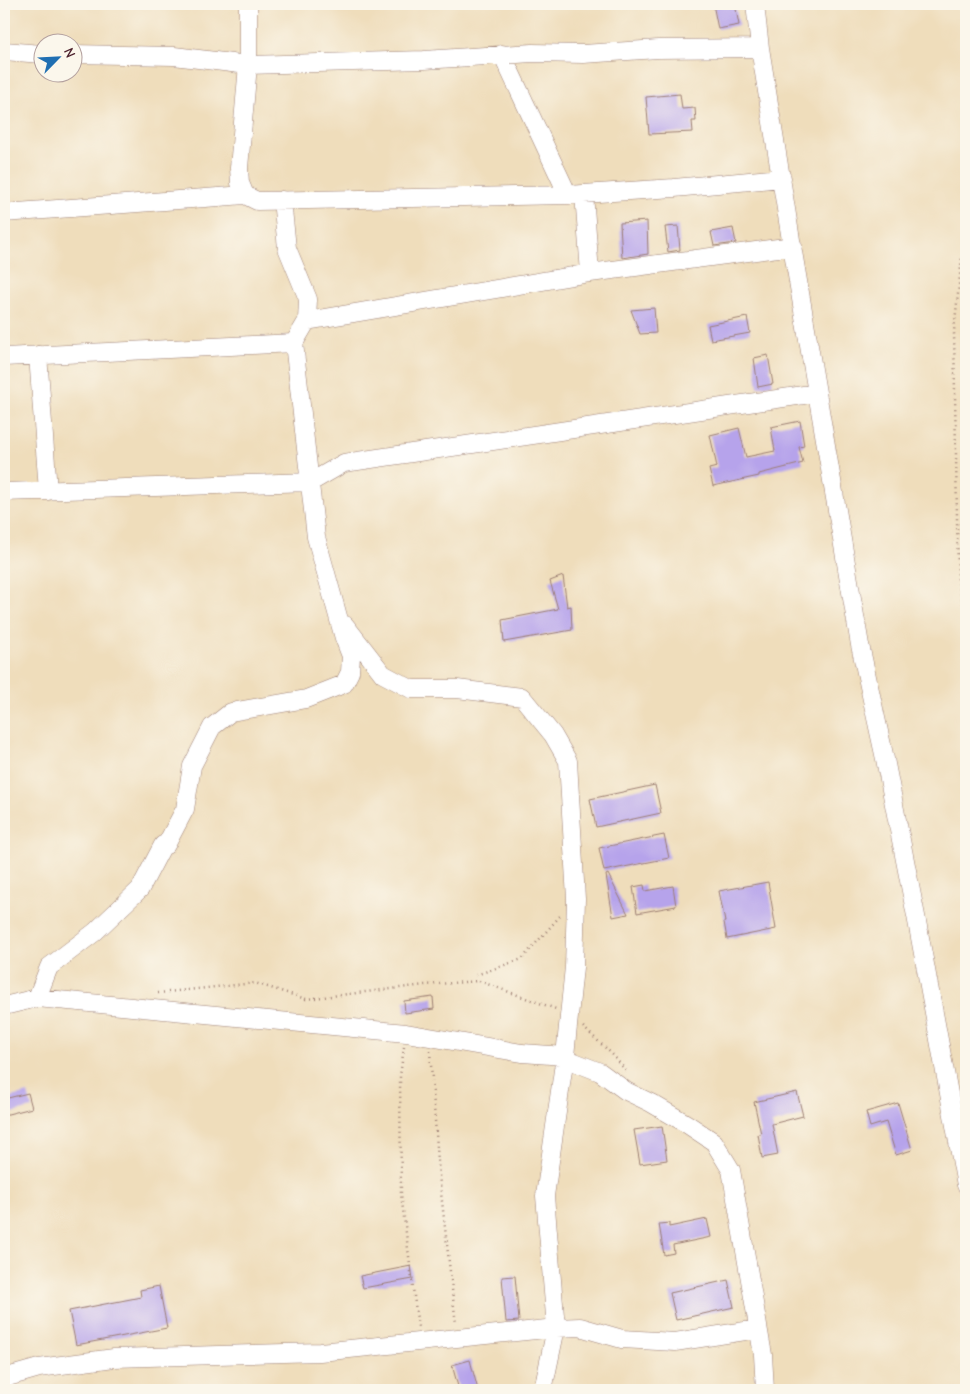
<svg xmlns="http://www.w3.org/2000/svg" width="970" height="1394" font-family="'Comic Neue',sans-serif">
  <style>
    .building { fill: #b6a3eb }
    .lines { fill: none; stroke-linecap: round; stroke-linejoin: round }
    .minor-casing { stroke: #9c7e73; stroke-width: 19 }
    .path { stroke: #9c7e73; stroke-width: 2.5; stroke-dasharray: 1 4; stroke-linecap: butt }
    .minor { stroke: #fff; stroke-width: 18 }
  </style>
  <rect width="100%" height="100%" fill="#fbf7ec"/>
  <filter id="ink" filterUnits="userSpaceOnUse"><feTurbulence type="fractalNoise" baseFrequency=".02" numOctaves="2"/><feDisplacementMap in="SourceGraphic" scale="10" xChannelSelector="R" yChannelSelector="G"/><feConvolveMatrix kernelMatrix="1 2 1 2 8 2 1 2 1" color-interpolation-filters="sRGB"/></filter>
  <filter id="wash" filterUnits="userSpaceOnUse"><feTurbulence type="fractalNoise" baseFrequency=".0096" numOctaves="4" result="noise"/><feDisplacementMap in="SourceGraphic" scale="20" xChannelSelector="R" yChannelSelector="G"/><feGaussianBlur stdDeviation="1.12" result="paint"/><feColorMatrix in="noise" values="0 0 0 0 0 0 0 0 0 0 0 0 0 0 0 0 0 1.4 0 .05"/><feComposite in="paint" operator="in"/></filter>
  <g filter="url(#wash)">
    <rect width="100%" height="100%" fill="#efddbb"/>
    <g id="blocks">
      <!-- building -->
      <path class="building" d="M713 4H735L739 25 718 29Z
        M680 94 682 109 695 108 696 121H692L693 132 649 134 646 97Z
        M647 221 648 254 622 258 620 223Z
        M678 226 680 250 668 252 665 227Z
        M733 228 736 243 714 246 711 232Z
        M654 308 656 333 640 334 631 310Z
        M747 317 750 333 711 340 708 325Z
        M768 355 773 384 758 387 754 358Z
        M800 421 804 446 799 447 803 463 759 474V476L713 486 709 469 717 467 710 435 739 428 746 457 775 451 771 427Z
        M563 576 567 607 571 606 572 630 504 642 502 620 558 609 550 581Z
        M655 785 661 813 596 827 590 799Z
        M664 835 669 858 604 871 599 848Z
        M608 874 628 914 613 917 606 875Z
        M768 882 776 929 727 939 724 922H725L719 891Z
        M644 885 645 891 673 886 676 906 637 913 633 887Z
        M433 997 434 1009 405 1013 404 1001Z
        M797 1092 803 1116 772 1124 778 1155 762 1158 758 1134H761L754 1102Z
        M28 1093 32 1108 4 1115V1099Z
        M898 1103 912 1150 896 1155 886 1122 870 1127 866 1112Z
        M662 1126 667 1160 640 1164 634 1130Z
        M707 1219 711 1237 673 1245 674 1253 664 1255 659 1224 669 1223V1227Z
        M411 1266 413 1279 363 1288 360 1276Z
        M515 1276 519 1321 506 1322 502 1277Z
        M728 1280 734 1307 676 1320 670 1293Z
        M159 1286 167 1328 76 1345 69 1311 141 1297 140 1290Z
        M470 1360 478 1390H459L452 1365Z"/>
    </g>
  </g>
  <g filter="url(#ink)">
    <use href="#blocks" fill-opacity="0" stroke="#9c7e73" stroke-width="1"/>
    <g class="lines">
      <defs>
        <path id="minor" d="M248 4V65L239 168 240 183 245 195 257 201 568 195 674 188 782 178
          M755 4 760 48 791 240 860 645 885 759 916 916 966 1185
          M4 51 42 54
          M72 54 174 56 248 65 424 60 532 53 583 54 658 49 760 48
          M502 54 568 195
          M584 194 590 273
          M4 213 245 195
          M307 321 590 273 793 246
          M38 355 48 491
          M4 357 294 343
          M4 492 311 482 344 463 817 393
          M345 625 383 674 411 689H457L522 697 553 735 568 761 576 899 574 967 565 1056 545 1196 556 1328 543 1390
          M37 998 49 967 95 932 140 889 163 845H166L185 809 192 766 212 727 231 712 306 699 344 684 350 672 351 656 344 638 316 537 294 343 307 321 308 299 287 248 282 200
          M4 1006 37 998 406 1033 522 1053 565 1056 572 1061 600 1072 626 1091 651 1103 687 1124 714 1142 731 1170 763 1355 765 1390
          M4 1378 39 1368 114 1358 320 1352 556 1328 580 1327 622 1339 675 1342 758 1329"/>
      </defs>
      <!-- minor casing -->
      <use href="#minor" class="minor-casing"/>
      <!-- path -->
      <path class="path" d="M966 219 954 331 958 580 966 617
        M476 975 522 959 560 916
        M158 993 255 983 306 999 425 985 479 981 556 1009
        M583 1027 613 1055 626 1071
        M404 1047 400 1076 401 1194 418 1327
        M430 1051 439 1175 456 1324"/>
      <!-- minor -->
      <use href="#minor" class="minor"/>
    </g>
  </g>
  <!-- margin -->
  <rect width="970" height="1394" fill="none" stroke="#fbf7ec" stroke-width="20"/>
  <!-- north arrow -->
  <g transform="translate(58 58) rotate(66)"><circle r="24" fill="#fbf7ec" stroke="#b4a19f"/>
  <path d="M0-4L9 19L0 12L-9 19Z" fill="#1f6fb2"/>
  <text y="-8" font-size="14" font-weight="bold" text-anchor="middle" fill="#4a1f2b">N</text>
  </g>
</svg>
